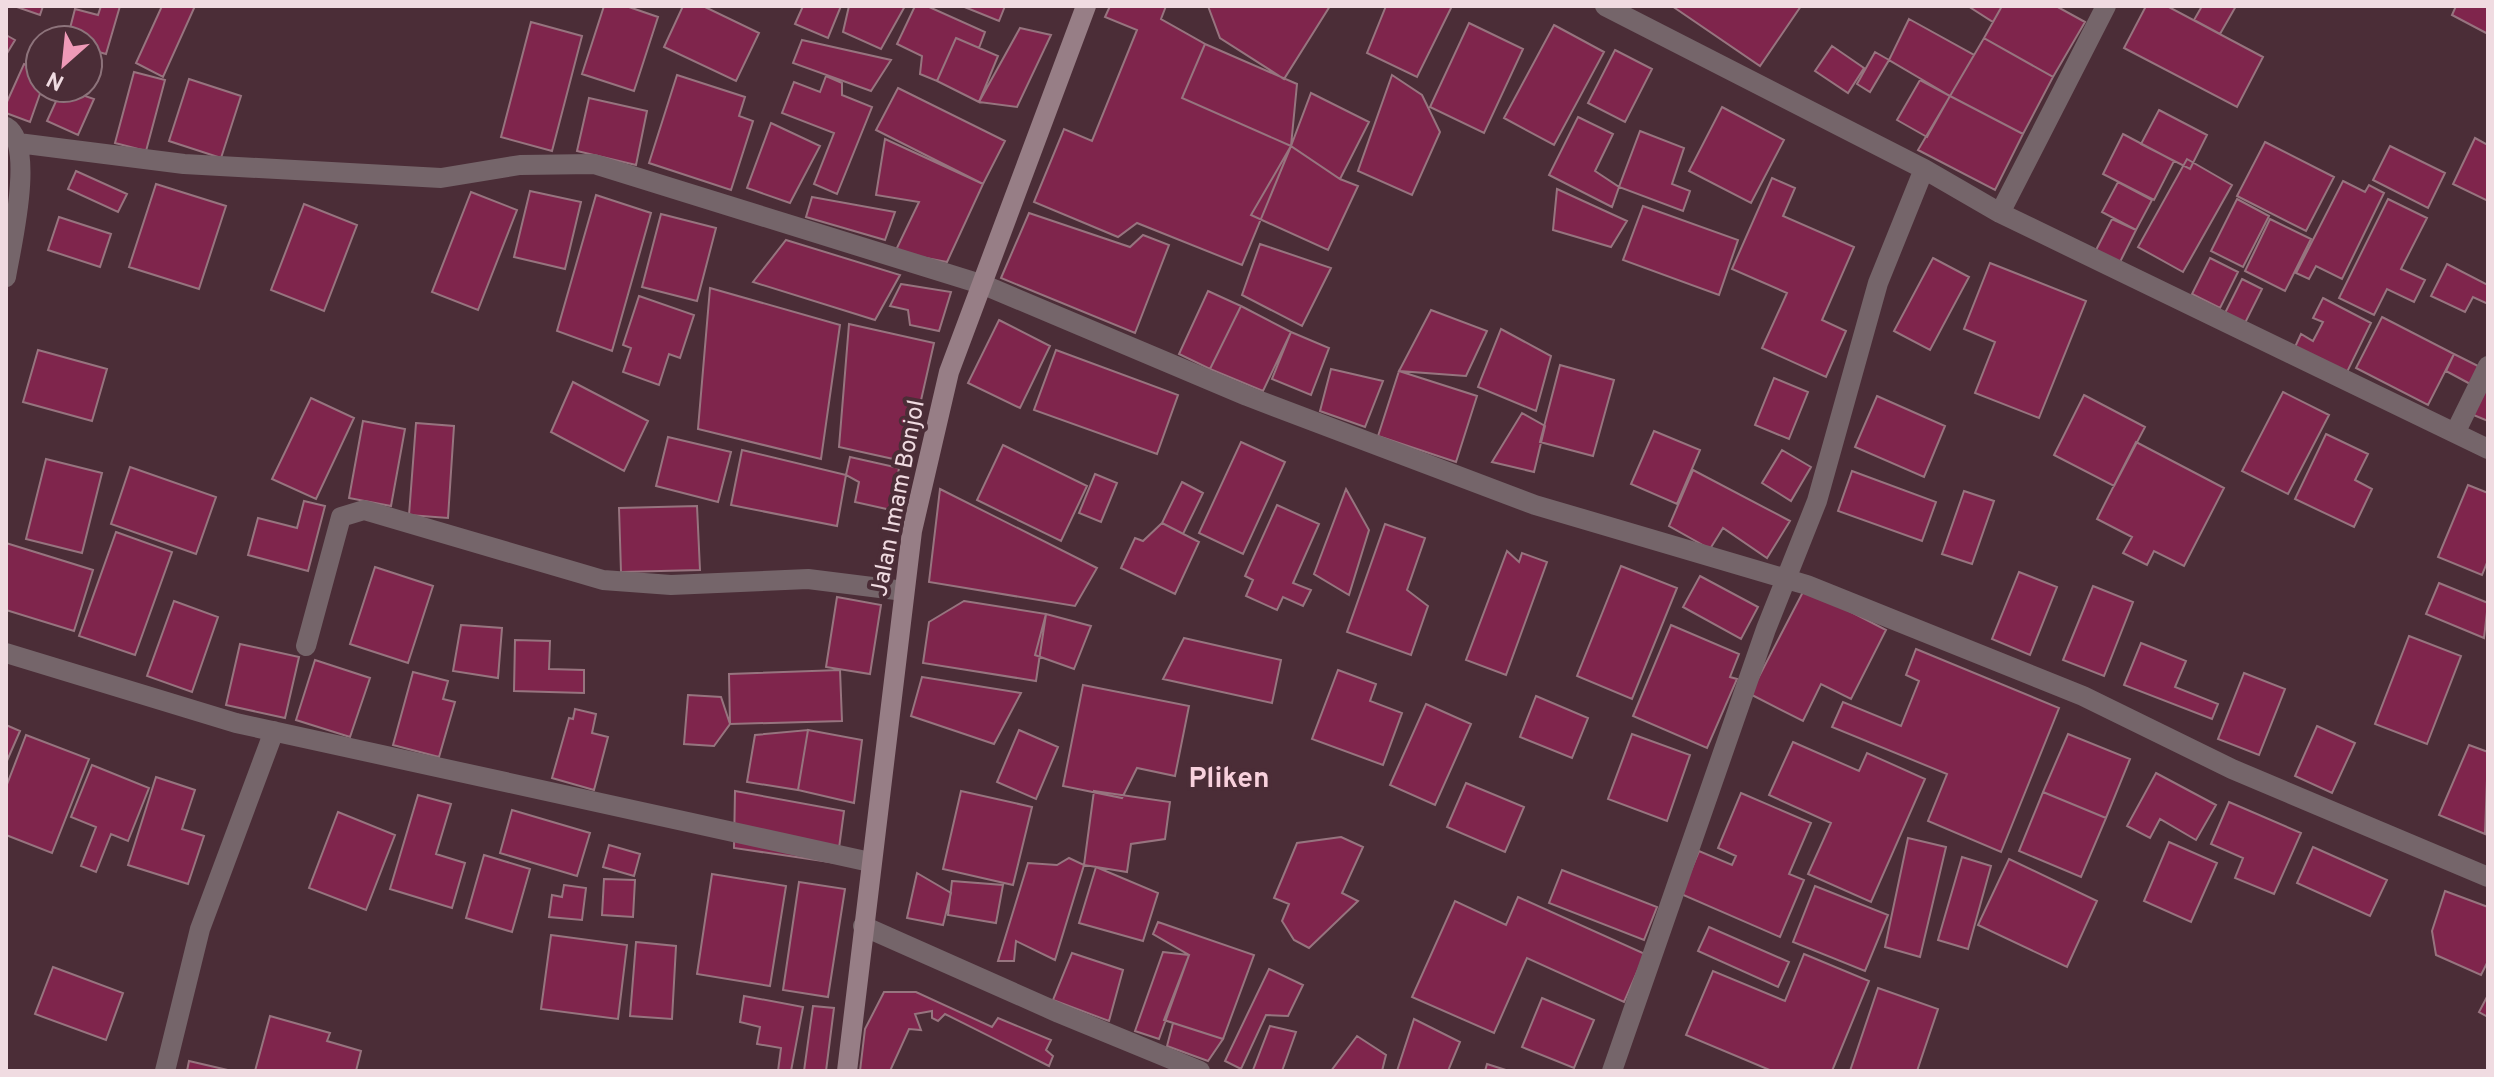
<svg xmlns="http://www.w3.org/2000/svg" width="2494" height="1077" font-family="Overpass,sans-serif">
  <style>
    .building { fill: #7f254c; stroke: #97747f; stroke-width: 2 }
    .lines { fill: none; stroke-linecap: round; stroke-linejoin: round }
    .minor { stroke: #75656a; stroke-width: 20 }
    .tertiary { stroke: #75656a; stroke-width: 20 }
    .secondary { stroke: #977e86; stroke-width: 20 }
    .labels { text-anchor: middle; stroke-width: 8; stroke-linejoin: round; paint-order: stroke }
    .street-label { font-size: 24px; fill: #f0dbe1; stroke: #4b2d37 }
    .quarter-label { font-size: 28px; font-weight: bold; fill: #f8d1dd; stroke: #4b2d37 }
  </style>
  <rect width="100%" height="100%" fill="#4b2d37"/>
  <!-- building -->
  <path class="building" d="M14 6H43L40 15Z
    M101 6H120L106 54 88 49V40H67L75 9 98 15Z
    M162 6H195L163 77 136 63Z
    M604 6H626L658 17 634 91 582 74Z
    M683 6H703L759 33 736 81 664 47Z
    M803 6H841L828 38 795 24Z
    M849 6H905L881 49 843 32Z
    M915 6H927L985 32 979 48 956 38 937 81 920 74 922 56 897 44Z
    M962 6H1005L999 21Z
    M1110 6H1166L1161 19 1205 44 1182 98 1291 146 1242 265 1137 223 1118 237 1034 202 1064 129 1092 141 1137 30 1105 17Z
    M1208 6H1330L1284 79 1220 38Z
    M1386 6H1452L1417 77 1367 53Z
    M1672 6H1801L1760 66Z
    M1968 6H2002L1993 22Z
    M2002 6H2056L2085 22 2053 77 1984 38Z
    M2146 6H2167L2263 57 2237 107 2124 48Z
    M2202 6H2236L2220 34 2194 20Z
    M2456 6H2488V34L2452 15Z
    M1909 19 1974 55 1950 96 1889 60Z
    M531 22 582 36 552 151 501 137Z
    M1469 23 1523 49 1484 133 1430 107Z
    M1554 25 1604 52 1554 145 1504 118Z
    M1020 28 1051 35 1017 107 979 102Z
    M6 35 15 40 6 55Z
    M956 38 998 56 979 102 937 81Z
    M1984 38 2053 77 2023 134 1950 96Z
    M802 40 891 60 871 91 793 63Z
    M1205 44 1297 84 1291 146 1182 98Z
    M1832 46 1864 68 1848 93 1815 71Z
    M1615 50 1652 69 1625 122 1588 103Z
    M1875 52 1889 60 1870 92 1857 84Z
    M24 64 40 71 42 88 30 122 6 113V104Z
    M134 72 165 80 146 151 115 143Z
    M677 75 745 97 739 116 753 121 731 190 649 163Z
    M1392 75 1422 95 1440 132 1412 195 1358 171Z
    M826 76 842 83V95L872 107 837 194 814 184 834 133 782 113 794 82 820 92Z
    M189 79 241 96 221 158 169 141Z
    M1920 80 1950 96 1927 137 1897 120Z
    M62 88 94 99 78 135 47 121Z
    M898 88 1005 141 983 184 876 130Z
    M1311 93 1369 122 1340 179 1291 146Z
    M1950 96 2023 134 1995 190 1918 150Z
    M589 98 647 111 636 165 577 151Z
    M1722 107 1784 140 1751 203 1689 171Z
    M2159 110 2207 135 2190 169 2141 144Z
    M1578 117 1613 134 1595 171 1619 187 1612 207 1549 175Z
    M771 123 820 146 790 203 747 188Z
    M1640 131 1684 148 1672 184 1690 191 1683 211 1619 187Z
    M2123 134 2174 161 2154 200 2103 174Z
    M2475 138 2488 145V201L2453 184Z
    M885 139 983 184 947 262 895 252 919 202 876 195Z
    M2265 142 2334 177 2306 231 2237 196Z
    M1291 146 1340 179 1358 186 1328 250 1251 215Z
    M2390 146 2445 173 2428 208 2373 180Z
    M2187 159 2232 185 2183 272 2138 247Z
    M76 171 127 194 118 212 68 189Z
    M1772 178 1795 188 1783 216 1854 247 1822 320 1846 331 1826 377 1762 348 1787 293 1732 269Z
    M2343 181 2365 192 2369 185 2384 193 2342 279 2316 266 2309 279 2296 273Z
    M2118 182 2152 200 2136 230 2102 212Z
    M156 184 226 206 199 289 129 267Z
    M1557 189 1627 221 1611 247 1553 230Z
    M530 191 581 202 565 269 514 257Z
    M471 192 517 210 478 310 432 292Z
    M596 195 651 213 612 351 557 331Z
    M812 197 895 212 885 240 806 217Z
    M2237 199 2269 216 2243 267 2211 251Z
    M2388 199 2427 218 2401 269 2425 280 2414 302 2387 289 2374 315 2339 298Z
    M304 204 357 225 324 311 271 290Z
    M1643 206 1738 240 1719 295 1623 260Z
    M1029 213 1130 247 1143 235 1169 245 1135 333 1001 278Z
    M661 214 716 228 697 301 642 287Z
    M59 217 111 234 100 267 48 250Z
    M2112 219 2136 230 2118 266 2095 252Z
    M2270 219 2311 239 2285 291 2245 271Z
    M786 240 900 275 875 320 753 282Z
    M1260 244 1331 268 1302 326 1242 295Z
    M1933 258 1969 277 1930 350 1894 331Z
    M2210 258 2238 272 2220 308 2192 294Z
    M1990 263 2086 301 2039 418 1975 393 1995 342 1964 329Z
    M2447 264 2488 285V304L2473 297 2465 312 2431 296Z
    M2242 279 2262 289 2245 323 2225 313Z
    M901 284 951 292 939 331 910 325 908 310 890 306Z
    M710 288 840 325 821 459 698 429Z
    M1208 291 1241 306 1210 369 1179 354Z
    M639 296 694 315 680 358 669 354 659 385 623 372 631 348 623 345Z
    M2323 298 2371 323 2347 372 2295 347 2301 334 2313 341 2323 322 2313 318Z
    M1241 306 1291 332 1263 391 1210 369Z
    M1431 310 1487 331 1466 376 1399 371Z
    M2382 317 2454 354 2428 405 2356 368Z
    M999 320 1050 346 1020 408 968 383Z
    M849 324 934 343 907 462 839 447Z
    M1501 329 1551 356 1536 411 1478 387Z
    M1291 332 1329 348 1311 395 1272 379Z
    M38 350 107 369 92 421 23 402Z
    M1056 350 1178 395 1157 454 1034 410Z
    M2454 354 2482 368 2474 386 2446 371Z
    M1560 365 1614 380 1593 456 1540 442Z
    M1331 369 1383 381 1365 427 1320 411Z
    M1399 371 1477 396 1456 462 1378 436Z
    M1774 378 1808 392 1789 439 1755 425Z
    M2488 381V421L2471 414Z
    M573 382 648 421 624 471 551 432Z
    M2283 392 2329 415 2288 494 2242 471Z
    M2084 395 2145 427 2114 486 2054 455Z
    M1877 396 1945 426 1924 477 1855 447Z
    M311 398 354 418 316 499 272 479Z
    M1522 413 1545 426 1534 472 1492 462Z
    M363 421 405 429 391 506 349 498Z
    M416 423 454 426 448 518 409 515Z
    M1654 431 1700 450 1677 504 1631 484Z
    M2326 434 2368 454 2355 480 2372 489 2354 527 2295 499Z
    M668 437 731 452 718 502 656 486Z
    M1241 442 1285 462 1243 554 1199 533Z
    M2136 442 2224 488 2184 566 2154 551 2147 565 2123 553 2132 537 2097 519Z
    M1003 445 1087 486 1061 541 977 500Z
    M742 450 846 475 837 526 731 505Z
    M1782 450 1811 467 1791 501 1762 483Z
    M850 457 899 468 891 510 855 502 859 482 846 475Z
    M46 459 102 473 82 553 26 539Z
    M130 467 216 497 196 554 111 524Z
    M1693 470 1790 521 1767 558 1723 528 1710 549 1669 526Z
    M1852 471 1936 502 1922 541 1838 511Z
    M1095 474 1117 483 1101 522 1079 513Z
    M1182 482 1203 493 1183 534 1162 523Z
    M2468 485 2488 493V560L2482 575 2438 557Z
    M940 489 1097 568 1075 606 929 582Z
    M1346 489 1369 530 1349 595 1314 574Z
    M1964 491 1994 501 1972 564 1942 554Z
    M304 501 325 506 308 571 248 555 258 518 297 528Z
    M1277 505 1319 524 1293 583 1311 590 1303 606 1283 597 1277 610 1246 596 1253 580 1245 576Z
    M697 506 700 570 621 572 619 508Z
    M1162 523 1199 542 1175 594 1121 568 1135 538 1143 541Z
    M1385 524 1425 538 1407 590 1428 606 1411 655 1347 632Z
    M116 532 172 552 135 655 79 636Z
    M6 543 93 570 74 631 6 610Z
    M1507 551 1519 562 1522 553 1547 562 1506 675 1466 660Z
    M1621 566 1677 588 1632 699 1577 676Z
    M375 567 433 586 408 663 350 644Z
    M2019 572 2057 587 2030 655 1992 639Z
    M1700 576 1758 607 1741 639 1683 607Z
    M2439 583 2488 603 2484 638 2426 614Z
    M2093 586 2133 602 2104 676 2063 660Z
    M1805 588 1886 630 1851 699 1821 684 1803 721 1750 694Z
    M837 597 881 605 870 674 826 667Z
    M174 601 218 617 192 692 147 676Z
    M964 601 1046 614 1036 681 923 663 929 622Z
    M1046 614 1091 626 1074 669 1035 655Z
    M461 625 502 628 498 678 453 671Z
    M1671 625 1739 654 1730 677 1737 679 1707 748 1633 716Z
    M2409 636 2461 656 2427 744 2375 724Z
    M1184 638 1281 660 1272 703 1163 679Z
    M515 640 550 641 549 669 584 670V693L514 691Z
    M2141 643 2186 661 2175 687 2218 704 2212 719 2124 685Z
    M240 644 299 657 285 718 226 705Z
    M1916 649 2059 708 2001 852 1928 821 1947 774 1832 727 1843 702 1901 726 1919 681 1906 675Z
    M315 660 370 678 350 737 296 720Z
    M840 670 842 721 730 724 729 674Z
    M1338 670 1376 684 1370 701 1402 713 1383 765 1312 739Z
    M413 672 448 681 443 699 455 702 439 757 393 745Z
    M2244 673 2285 689 2259 755 2218 739Z
    M922 677 1021 693 994 744 911 716Z
    M1083 685 1189 706 1175 776 1137 768 1122 798 1063 786Z
    M688 695 721 697 730 724 714 746 684 744Z
    M1536 696 1588 718 1572 758 1520 737Z
    M1426 704 1471 724 1435 805 1390 785Z
    M575 709 596 714 592 733 608 737 594 790 552 778 569 718 573 719Z
    M6 725 20 731 6 763Z
    M2317 726 2355 743 2332 793 2295 776Z
    M808 730 862 740 854 803 798 790Z
    M808 730 798 790 747 782 755 735Z
    M1019 730 1058 747 1036 799 997 782Z
    M1632 734 1690 755 1667 821 1608 799Z
    M2068 734 2130 759 2106 818 2043 792Z
    M26 735 89 759 52 853 6 835V787Z
    M1793 742 1859 771 1867 753 1925 779 1871 902 1808 874 1831 823 1769 795Z
    M2469 745 2488 752 2485 834 2439 815Z
    M92 765 149 788 128 841 111 834 96 872 81 866 96 827 71 817Z
    M2156 773 2216 805 2196 840 2160 819 2150 838 2127 826Z
    M156 777 195 790 182 829 204 836 188 884 128 865Z
    M1466 783 1524 807 1505 852 1447 827Z
    M735 791 844 811 837 863 734 848Z
    M961 791 1032 807 1013 885 943 869Z
    M1094 791 1170 802 1165 839 1131 844 1127 872 1084 865Z
    M2043 792 2106 818 2081 877 2019 851Z
    M1741 793 1811 823 1789 874 1804 880 1780 937 1681 894 1699 851 1732 865 1736 856 1718 848Z
    M418 795 451 804 436 854 465 863 452 908 390 889Z
    M2229 802 2301 833 2274 894 2235 878 2243 858 2211 844Z
    M512 810 590 833 577 876 500 853Z
    M338 812 395 835 366 910 309 888Z
    M1341 837 1363 847 1342 893 1358 901 1309 948 1294 940 1282 921 1289 904 1274 898 1297 843Z
    M1908 838 1946 847 1920 957 1885 947Z
    M2169 842 2217 863 2191 922 2144 901Z
    M609 845 640 854 634 876 603 867Z
    M2313 847 2387 880 2370 916 2297 883Z
    M484 855 530 869 512 932 466 918Z
    M1962 857 1991 866 1968 949 1938 940Z
    M1069 858 1084 865 1055 960 1016 941 1014 961H998L1028 863 1057 865Z
    M2009 859 2097 901 2067 967 1978 925Z
    M1096 867 1158 893 1143 941 1079 923Z
    M1562 870 1657 907 1644 940 1549 903Z
    M917 873 951 893 943 925 907 918Z
    M712 874 786 886 770 986 697 974Z
    M604 879 635 880 633 917 602 915Z
    M952 881 1003 885 996 923 948 915Z
    M799 882 845 889 828 997 783 990Z
    M564 885 586 888 582 920 549 917 552 895 562 897Z
    M1815 886 1888 915 1865 971 1793 942Z
    M2445 891 2488 907V961L2481 975 2436 955 2432 931Z
    M1518 897 1645 954 1624 1002 1527 958 1494 1033 1412 997 1455 901 1506 925Z
    M1158 922 1254 955 1223 1039 1164 1020 1189 955 1153 934Z
    M1709 927 1789 962 1778 987 1698 951Z
    M551 935 627 945 618 1019 541 1009Z
    M636 942 676 946 672 1019 630 1016Z
    M1163 952 1189 955 1159 1039 1135 1031Z
    M1072 953 1123 970 1109 1021 1053 1000Z
    M1804 954 1869 981 1832 1071H1772L1686 1035 1713 971 1785 1001Z
    M53 967 123 993 106 1040 35 1014Z
    M1269 969 1303 985 1288 1016 1266 1015 1241 1069 1225 1061Z
    M1878 988 1938 1009 1917 1071H1850Z
    M884 992H916L992 1027 998 1018 1051 1040 1046 1050 1053 1056 1049 1066 945 1014 938 1021 932 1018V1011L915 1014 921 1030 909 1029 890 1071H860L865 1029Z
    M2488 995V1017L2479 1012Z
    M744 996 803 1007 791 1071H778L781 1048 757 1044 760 1027 740 1022Z
    M1542 998 1594 1020 1574 1068 1522 1047Z
    M813 1006 834 1008 826 1071H804Z
    M270 1016 330 1033 327 1041 361 1051 356 1071H255Z
    M1414 1019 1460 1042 1448 1071H1397Z
    M1173 1023 1223 1039 1208 1061 1167 1046Z
    M1270 1026 1296 1032 1282 1071 1253 1070Z
    M1357 1036 1386 1055 1382 1071H1331Z
    M189 1061 232 1071H187Z
    M1487 1064 1509 1071H1485Z"/>
  <g class="lines">
    <!-- minor -->
    <path class="minor" d="M1605 6 1924 169 2000 213 2488 449
      M6 127C36 144 11 247 6 277
      M18 143 184 164 441 178 520 165 594 164 984 285 1247 396 1535 505 1807 585 2083 696 2232 769 2488 877
      M2000 213 2106 6
      M2455 433 2488 366
      M306 646 341 517 364 510 603 580 671 585 808 579 904 591
      M6 653 236 723 870 862
      M165 1071 200 929 274 731
      M1612 1071 1766 629 1817 501 1878 283 1924 169"/>
    <!-- tertiary -->
    <path class="tertiary" d="M863 926 1059 1013 1200 1071"/>
    <!-- secondary -->
    <path class="secondary" d="M847 1071 912 531 949 372 1086 6"/>
  </g>
  <g class="labels">
    <!-- street labels -->
    <g class="street-label">
      <text transform="translate(897 498) rotate(-79)" y="8">Jalan Imam Bonjol</text>
    </g>
    <!-- quarter labels -->
    <g class="quarter-label">
      <text x="1229" y="787">Pliken</text>
    </g>
  </g>
  <!-- border -->
  <rect width="2494" height="1077" fill="none" stroke="#f0dbe1" stroke-width="16"/>
  <!-- north arrow -->
  <g transform="translate(64 64) rotate(207)"><circle r="38" fill="#4b2d37" stroke="#8d737b" stroke-width="2"/>
  <path d="M0-6L14 30L0 20L-14 30Z" fill="#ef9ab8"/>
  <text y="-12" font-size="22" font-weight="bold" text-anchor="middle" fill="#f0dbe1">N</text>
  </g>
</svg>
